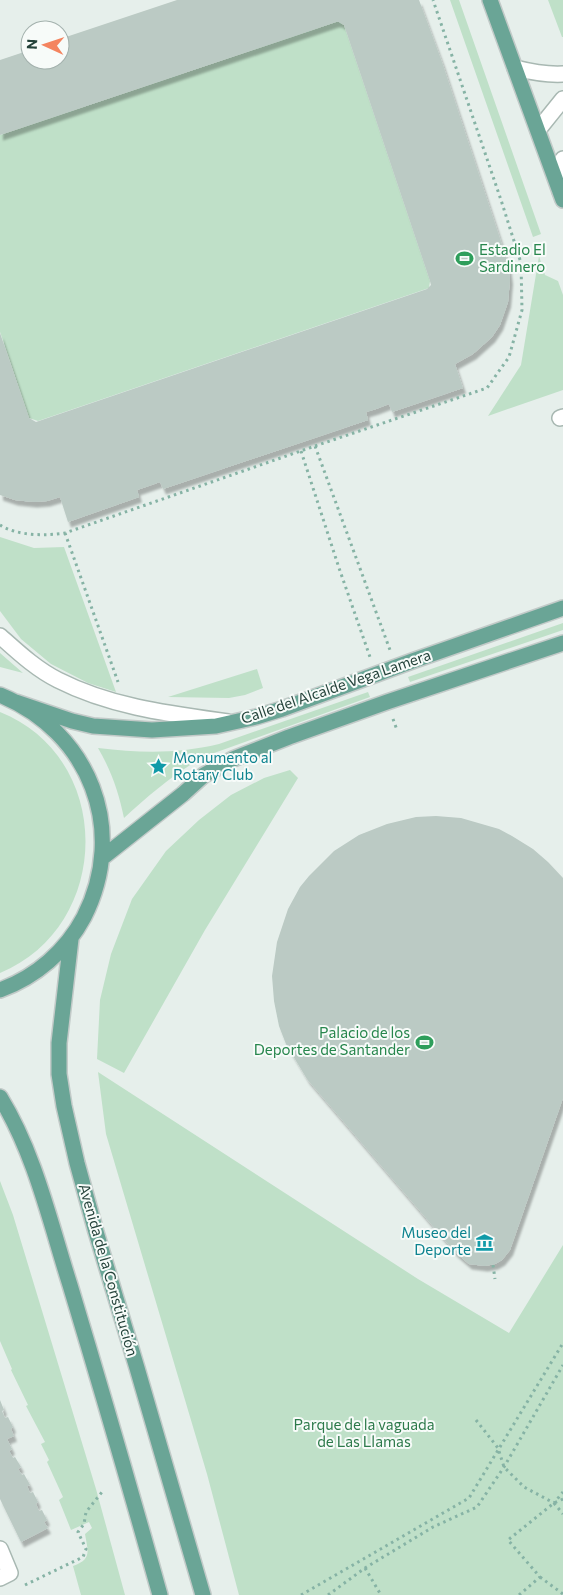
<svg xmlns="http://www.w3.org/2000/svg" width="563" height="1595" font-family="Commissioner,sans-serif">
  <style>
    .green { fill: #bfe0c8 }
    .building { fill: #bbcac4; filter: url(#shadow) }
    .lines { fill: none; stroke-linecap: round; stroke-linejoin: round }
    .minor-casing { stroke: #a8b8b2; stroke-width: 18 }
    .major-casing { stroke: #c2cac8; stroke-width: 18 }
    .path { stroke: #86b3a5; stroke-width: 3; stroke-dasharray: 2.5 4; stroke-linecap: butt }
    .minor { stroke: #fff; stroke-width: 15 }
    .major { stroke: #6aa596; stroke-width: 15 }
    .labels { text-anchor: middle; stroke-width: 4; stroke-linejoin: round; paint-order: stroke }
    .leisure-label { font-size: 15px; fill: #27864d; stroke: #f7fbf9; text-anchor: start }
    .street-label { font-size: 15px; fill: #24423a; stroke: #f7fbf9 }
    .culture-label { font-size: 15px; fill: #0d838f; stroke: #f7fbf9; text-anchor: start }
    .park-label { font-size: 15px; fill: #2d7a4b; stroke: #f7fbf9 }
  </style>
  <defs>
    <filter id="shadow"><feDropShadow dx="3" dy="5.5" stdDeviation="1" flood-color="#0004"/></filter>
  </defs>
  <rect width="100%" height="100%" fill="#e6efeb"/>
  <!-- green -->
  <path class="green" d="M450 0H459L541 234 533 237Z
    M548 0H563V37H562Z
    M336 22H339L344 25 430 281 429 288 38 421 29 418 0 332V135Z
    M539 256 545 275 558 281 563 295V390L488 416 521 365Z
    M0 537 34 548 64 547 116 692 88 683 51 664 21 639 0 611Z
    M563 623V630L410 682 408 677Z
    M0 653 23 673 0 667Z
    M257 669 263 688 245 695 229 698 168 697Z
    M368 692 370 697 203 757C174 774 149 795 124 818 119 793 111 770 98 748 141 753 177 754 219 744Z
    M0 712C115 758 113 926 0 973Z
    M290 770 298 778 205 930 124 1073 97 1059 100 1000 111 954 132 899 166 851 199 820 231 795 264 778Z
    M98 1072 418 1279 509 1333 563 1245V1595H239L207 1474 106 1134Z
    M0 1181 13 1215 96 1489 125 1595H81L73 1566C92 1559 88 1552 85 1534L92 1528 89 1522 71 1530 59 1500 63 1497 47 1462 49 1460 41 1444 45 1442 26 1406 28 1405 11 1370 12 1369 0 1341Z"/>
  <!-- building -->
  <path class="building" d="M177 0H419L442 62 508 263 510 279 508 302 500 325 492 337 473 354 455 364 463 388 392 412 389 404 376 409 366 412 368 420 163 489 160 482 137 490 139 497 68 522 60 497 47 501 34 502 15 500 0 495V333L29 418 36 422 427 289 431 285 430 281 344 25 339 22H336L0 135V60L30 50V60H60V39Z
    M416 817 436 816 461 818 499 829 512 836 533 849 548 862 563 878V1098L510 1250 502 1260 495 1264 485 1266 469 1264 455 1252 307 1079 286 1044 279 1026 274 1001 272 976 277 942 288 909 300 887 309 876 334 851 359 835 387 824Z
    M0 1400 4 1410 2 1411 5 1418 8 1417 13 1427 11 1429 14 1436 7 1439 12 1449 9 1451 13 1458 15 1457 21 1467 18 1469 22 1475 24 1474 30 1485 27 1486 30 1493 33 1492 38 1502 36 1504 39 1511 42 1510 47 1520 44 1522 48 1528 21 1542 0 1499Z"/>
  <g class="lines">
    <defs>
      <path id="minor" d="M515 68C531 72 546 75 563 74
        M538 130 563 99
        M560 191 563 159
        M560 418 563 417
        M0 636C18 652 36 669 58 680 111 707 170 714 228 722
        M0 1549 10 1573 0 1578"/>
      <path id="major" d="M490 0 563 200
        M0 695C90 732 128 830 84 917 66 951 36 977 0 990
        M16 702 72 721 93 726 152 730 216 726 256 717 282 709 415 660 563 608
        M102 858 183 794 204 775 233 759 289 737 387 702 563 643
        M71 939 59 1043V1074L64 1106 77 1163 96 1232 137 1368 203 1595
        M0 1097C35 1154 50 1222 70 1285 101 1388 131 1491 160 1595"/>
    </defs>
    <!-- minor casing -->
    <use href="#minor" class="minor-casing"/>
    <!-- major casing -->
    <use href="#major" class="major-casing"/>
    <!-- path -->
    <path class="path" d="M315 446 487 388 509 357 522 310 521 263 501 200 433 0
      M301 451 339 568 370 657
      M0 525C17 536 46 536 65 533L315 446 390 650
      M65 533 118 682
      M393 719 397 730
      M493 1265 495 1279
      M476 1420 498 1448 504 1467 524 1487 554 1503 563 1492
      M554 1503 563 1514
      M365 1568 381 1595
      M540 1577 563 1594
      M25 1585 83 1557 86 1549 78 1532 84 1524 86 1512 102 1492
      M301 1595 469 1498 563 1343
      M328 1595 365 1568 433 1527 477 1507 504 1467 563 1365
      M519 1595 540 1577 508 1540 554 1503 563 1499"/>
    <!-- minor -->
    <use href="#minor" class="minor"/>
    <!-- major -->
    <use href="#major" class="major"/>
  </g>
  <!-- icons -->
  <defs>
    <symbol id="stadium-bare" viewBox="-9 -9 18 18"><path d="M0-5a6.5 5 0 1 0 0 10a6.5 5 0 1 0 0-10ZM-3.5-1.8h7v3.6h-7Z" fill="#2e9e5b" stroke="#f7fbf9" stroke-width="2.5" paint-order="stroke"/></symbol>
    <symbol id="sight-bare" viewBox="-9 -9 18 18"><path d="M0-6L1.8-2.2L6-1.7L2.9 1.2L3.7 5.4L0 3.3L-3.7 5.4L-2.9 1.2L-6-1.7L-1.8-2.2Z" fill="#0f9aa8" stroke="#f7fbf9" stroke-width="2.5" paint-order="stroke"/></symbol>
    <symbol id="museum-bare" viewBox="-9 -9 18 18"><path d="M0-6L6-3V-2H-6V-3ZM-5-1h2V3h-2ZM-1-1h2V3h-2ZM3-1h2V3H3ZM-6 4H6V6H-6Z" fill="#0f9aa8" stroke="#f7fbf9" stroke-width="2.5" paint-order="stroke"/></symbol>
  </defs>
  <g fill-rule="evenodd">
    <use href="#stadium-bare" x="452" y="246" width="25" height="25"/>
    <use href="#sight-bare" x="146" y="754" width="25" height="25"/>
    <use href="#stadium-bare" x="412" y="1030" width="25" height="25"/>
    <use href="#museum-bare" x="472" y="1230" width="25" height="25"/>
  </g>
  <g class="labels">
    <!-- leisure labels -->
    <g class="leisure-label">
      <text x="479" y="255">Estadio El<tspan x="479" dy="17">Sardinero</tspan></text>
      <text x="410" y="1038" text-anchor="end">Palacio de los<tspan x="410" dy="17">Deportes de Santander</tspan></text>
    </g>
    <!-- street labels -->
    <g class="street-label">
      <text transform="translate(336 687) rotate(-19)" y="5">Calle del Alcalde Vega Lamera</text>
      <text transform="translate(108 1270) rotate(74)" y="5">Avenida de la Constitución</text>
    </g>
    <!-- culture labels -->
    <g class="culture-label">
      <text x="173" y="763">Monumento al<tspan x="173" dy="17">Rotary Club</tspan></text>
      <text x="471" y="1238" text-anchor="end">Museo del<tspan x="471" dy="17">Deporte</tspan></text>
    </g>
    <!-- park labels -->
    <g class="park-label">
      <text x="364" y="1430">Parque de la vaguada<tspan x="364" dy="17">de Las Llamas</tspan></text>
    </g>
  </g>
  <!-- north arrow -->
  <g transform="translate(45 45) rotate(273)"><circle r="24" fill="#f7fbf9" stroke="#a3b1ad"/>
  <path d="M0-4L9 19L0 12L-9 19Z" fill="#f4845f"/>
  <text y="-8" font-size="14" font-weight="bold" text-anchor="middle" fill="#24423a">N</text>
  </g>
</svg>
